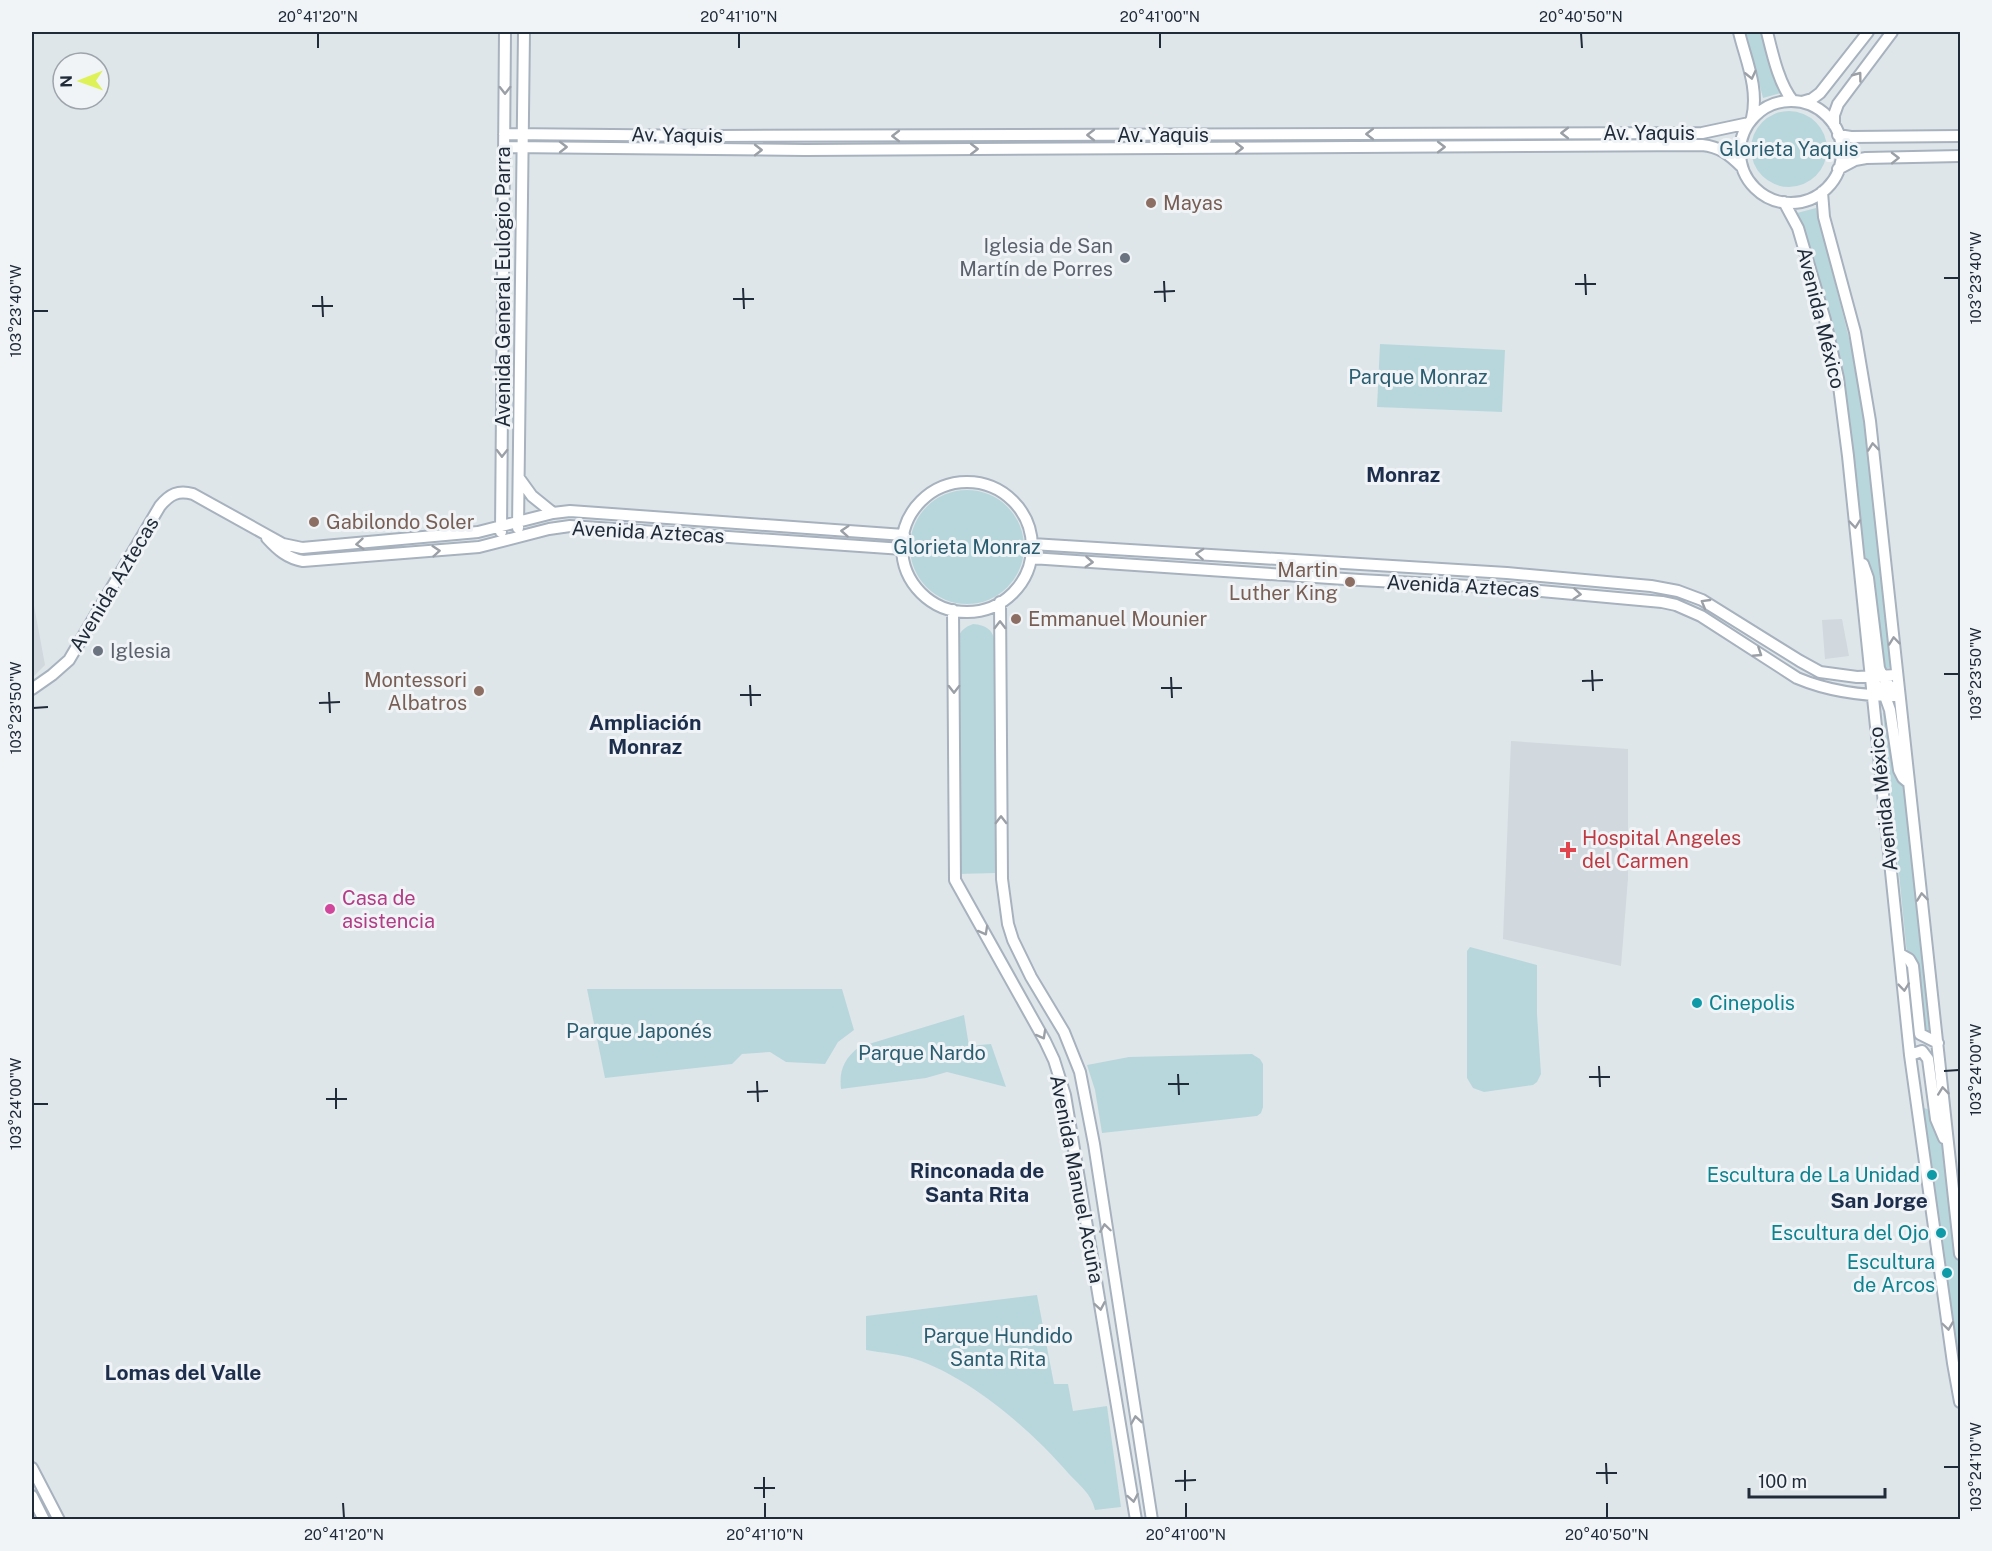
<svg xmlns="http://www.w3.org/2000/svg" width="1992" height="1551" font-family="'Public Sans',sans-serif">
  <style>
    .built { fill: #d1d8de }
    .green { fill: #b8d7dc }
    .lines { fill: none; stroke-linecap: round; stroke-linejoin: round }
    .secondary-casing { stroke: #a7b2be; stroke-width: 14 }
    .secondary { stroke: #fff; stroke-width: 10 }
    .oneway { stroke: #9ba0a6 }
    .ticks { fill: none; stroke: #202b3a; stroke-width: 2 }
    .education-dot { fill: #8d6e63; stroke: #f0f4f7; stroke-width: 2 }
    .worship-dot { fill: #6b7280; stroke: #f0f4f7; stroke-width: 2 }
    .health-dot { fill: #e0444e; stroke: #f0f4f7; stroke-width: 2 }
    .hotel-dot { fill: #d1479c; stroke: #f0f4f7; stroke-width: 2 }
    .culture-dot { fill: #0f9aa8; stroke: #f0f4f7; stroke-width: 2 }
    .labels { text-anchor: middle; stroke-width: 6; stroke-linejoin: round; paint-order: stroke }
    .street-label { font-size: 20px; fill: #202b3a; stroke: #f0f4f7 }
    .park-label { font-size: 20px; fill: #2b5e71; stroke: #f0f4f7 }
    .education-label { font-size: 20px; fill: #785e54; stroke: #f0f4f7; text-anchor: start }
    .worship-label { font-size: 20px; fill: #5b616d; stroke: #f0f4f7; text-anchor: end }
    .health-label { font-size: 20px; fill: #be3a42; stroke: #f0f4f7; text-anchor: start }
    .hotel-label { font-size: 20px; fill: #b23c85; stroke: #f0f4f7; text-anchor: start }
    .culture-label { font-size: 20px; fill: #0d838f; stroke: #f0f4f7; text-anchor: end }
    .neighbourhood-label { font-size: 21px; font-weight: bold; fill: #1d2e4c; stroke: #f0f4f7 }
    .neatline { fill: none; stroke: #202b3a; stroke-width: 2 }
    .ticks-label { font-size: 15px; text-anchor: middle; fill: #202b3a }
  </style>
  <rect width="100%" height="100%" fill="#dfe6ea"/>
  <!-- built -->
  <path class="built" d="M32 595 45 665 32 678Z
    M1842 619 1849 656 1825 659 1822 620Z
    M1511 741 1628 749V878L1621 966 1503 939Z"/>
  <!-- green -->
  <path class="green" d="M1746 32H1764L1781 93 1763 98Z
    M1751 149a38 38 0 1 1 76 0a38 38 0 1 1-76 0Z
    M1816 208 1857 370 1872 474 1894 667 1881 669 1875 607 1865 559 1862 553 1850 433 1834 350 1797 213Z
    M1380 344 1505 350 1502 412 1377 407Z
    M910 547a57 57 0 1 1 114 0a57 57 0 1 1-114 0Z
    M973 624C986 625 992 629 995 641L996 873 959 874 958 638C961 630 965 627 973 624Z
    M1886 711 1897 769 1904 788 1911 837 1932 1034H1925L1907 954 1883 713Z
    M1470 947 1537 965V1014L1541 1074 1537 1082 1533 1085 1484 1092 1473 1088 1467 1078V951Z
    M587 989H842L854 1030 838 1042 825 1064 786 1062 770 1052 742 1054 732 1064 605 1078Z
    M964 1015 969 1046 991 1044 1006 1087 947 1072 926 1078 841 1089C839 1070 844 1059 859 1047Z
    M1252 1054 1260 1059 1263 1064V1107L1261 1113 1257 1116 1102 1133 1095 1090 1087 1065 1129 1057Z
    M1919 1106 1932 1111 1947 1151 1960 1268V1377Z
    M1037 1295 1054 1384H1068L1073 1411 1107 1406 1121 1507 1095 1510C1091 1493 1080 1486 1069 1474 1031 1430 971 1378 915 1359 900 1354 882 1353 866 1350V1316Z"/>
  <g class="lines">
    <defs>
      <path id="secondary" d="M1739 32C1746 61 1759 88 1752 118
        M1767 32C1772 52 1779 85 1793 101
        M1740 152a51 51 0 1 1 102 0a51 51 0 1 1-102 0Z
        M1802 102 1812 99 1820 93 1868 32
        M1834 125V115L1838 104 1892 32
        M504 134 715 136 1702 133 1749 123
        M1838 135 1851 137 1960 136
        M504 147 805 150 1702 145C1720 147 1729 154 1742 167
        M1838 169 1855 160 1866 158 1960 156
        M1822 192 1824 217 1855 332 1870 421 1960 1254
        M1784 202 1798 228 1825 320 1838 378 1848 456 1910 1055 1953 1363 1960 1402
        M519 478 532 496 553 513
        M902 547a65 65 0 1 1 130 0a65 65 0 1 1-130 0Z
        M518 528 524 32
        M501 532 505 32
        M267 538C278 550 287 558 303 561L479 547 549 529 570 526 903 549
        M1032 544 1507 573 1651 586 1678 591 1702 600 1800 661 1820 672 1857 677 1897 675
        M1031 558 1360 580 1507 588 1662 602 1676 605 1701 616 1797 678C1830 692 1863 696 1899 696
        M1863 564 1868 578 1879 668C1883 680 1890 687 1899 696
        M1000 602 1002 879 1008 924 1013 940 1031 977 1064 1032 1080 1072 1094 1144 1152 1520
        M953 610 955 880 1045 1041 1054 1060 1065 1095 1136 1520
        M1870 677 1885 696 1890 710 1899 770 1903 778 1909 783
        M32 689 52 675 69 660 160 506C170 494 178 490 193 494L283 544 302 548 478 532 553 513 570 511 904 535
        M1900 954 1909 959 1913 966 1920 1034 1938 1043
        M1910 1055 1922 1051 1928 1059 1936 1119 1944 1138
        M32 1468 59 1520
        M32 1496 44 1520"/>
    </defs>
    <!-- secondary casing -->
    <use href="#secondary" class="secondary-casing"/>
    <!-- secondary -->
    <use href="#secondary" class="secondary"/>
  </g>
  <!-- one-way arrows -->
  <defs><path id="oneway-chevron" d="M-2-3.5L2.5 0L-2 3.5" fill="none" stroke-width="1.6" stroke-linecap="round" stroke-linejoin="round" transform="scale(1.5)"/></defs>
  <g class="oneway">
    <use href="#oneway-chevron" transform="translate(1751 75) rotate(77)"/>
    <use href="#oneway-chevron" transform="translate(1858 76) rotate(-53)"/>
    <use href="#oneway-chevron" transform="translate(505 90) rotate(90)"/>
    <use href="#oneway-chevron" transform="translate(1565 133) rotate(-180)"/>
    <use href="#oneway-chevron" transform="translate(1370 134) rotate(-180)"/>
    <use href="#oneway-chevron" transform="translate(1091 135) rotate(180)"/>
    <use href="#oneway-chevron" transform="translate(896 136) rotate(180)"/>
    <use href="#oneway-chevron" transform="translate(563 147)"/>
    <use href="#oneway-chevron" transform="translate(1441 147)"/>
    <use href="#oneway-chevron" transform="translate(1239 148)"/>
    <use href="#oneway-chevron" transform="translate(974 149)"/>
    <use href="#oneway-chevron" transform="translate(758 150)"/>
    <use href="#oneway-chevron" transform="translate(1895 158) rotate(-1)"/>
    <use href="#oneway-chevron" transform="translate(1873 447) rotate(-96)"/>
    <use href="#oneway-chevron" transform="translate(502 453) rotate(91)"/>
    <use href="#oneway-chevron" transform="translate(1855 524) rotate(84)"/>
    <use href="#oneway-chevron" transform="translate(845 531) rotate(-176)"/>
    <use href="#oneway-chevron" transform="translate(360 544) rotate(175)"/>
    <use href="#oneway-chevron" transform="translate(436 551) rotate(-5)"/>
    <use href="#oneway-chevron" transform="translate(1200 554) rotate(-177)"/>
    <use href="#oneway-chevron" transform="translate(1089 562) rotate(4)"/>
    <use href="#oneway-chevron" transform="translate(1577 594) rotate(5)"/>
    <use href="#oneway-chevron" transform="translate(1705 603) rotate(-150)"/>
    <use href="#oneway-chevron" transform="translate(1000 625) rotate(-90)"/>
    <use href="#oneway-chevron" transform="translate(1894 641) rotate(-96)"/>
    <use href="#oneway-chevron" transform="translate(1758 653) rotate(33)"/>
    <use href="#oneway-chevron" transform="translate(954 689) rotate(90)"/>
    <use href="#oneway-chevron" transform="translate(1001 820) rotate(-90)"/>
    <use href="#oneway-chevron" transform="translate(1922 897) rotate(-96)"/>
    <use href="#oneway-chevron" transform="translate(984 931) rotate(61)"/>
    <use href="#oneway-chevron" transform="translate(1904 987) rotate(84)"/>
    <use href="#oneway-chevron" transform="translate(1042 1035) rotate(61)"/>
    <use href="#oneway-chevron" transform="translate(1943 1091) rotate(-96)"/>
    <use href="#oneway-chevron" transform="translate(1105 1228) rotate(-98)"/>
    <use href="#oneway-chevron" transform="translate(1100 1306) rotate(80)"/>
    <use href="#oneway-chevron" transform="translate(1948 1326) rotate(82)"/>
    <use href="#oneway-chevron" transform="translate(1136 1420) rotate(-99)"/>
    <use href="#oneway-chevron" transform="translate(1133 1498) rotate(80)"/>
  </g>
  <!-- ticks -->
  <path class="ticks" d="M318 33V48M739 33V48M1160 33V48M1581 33 1582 48M1585 274 1586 295M1944 278H1959M1164 281 1165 302M1575 284H1596M743 288 744 309M1154 292 1175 291M322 296 323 317M733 299H754M312 306H333M33 311H48M1592 670 1593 691M1944 674H1959M1171 677 1172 698M1582 681 1603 680M750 685 751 706M1161 688H1182M329 692 330 713M740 695H761M319 703 340 702M33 708 48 707M1599 1066 1600 1087M1944 1071 1959 1070M1178 1074 1179 1095M1589 1077H1610M757 1081 758 1102M1168 1084H1189M336 1088V1109M747 1092 768 1091M326 1099H347M33 1104H48M1606 1463 1607 1484M1944 1467H1959M1185 1470V1491M1596 1473H1617M764 1477V1498M1175 1481 1196 1480M754 1488H775M343 1503 344 1518M765 1503V1518M1186 1503V1518M1607 1503V1518"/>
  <!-- markers -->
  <g class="education-dot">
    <circle cx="1151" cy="203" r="6"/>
    <circle cx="314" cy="522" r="6"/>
    <circle cx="1350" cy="582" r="6"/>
    <circle cx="1016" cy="619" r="6"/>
    <circle cx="479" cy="691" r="6"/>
  </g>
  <g class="worship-dot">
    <circle cx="1125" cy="258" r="6"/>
    <circle cx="98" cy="651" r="6"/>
  </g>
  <path class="health-dot" d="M1565 841h6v6h6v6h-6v6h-6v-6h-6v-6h6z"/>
  <circle class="hotel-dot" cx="330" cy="909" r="6"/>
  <g class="culture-dot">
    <circle cx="1697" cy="1003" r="6"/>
    <circle cx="1932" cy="1175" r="6"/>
    <circle cx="1941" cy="1233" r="6"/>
    <circle cx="1947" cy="1273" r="6"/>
  </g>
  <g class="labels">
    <!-- street labels -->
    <g class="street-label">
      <text x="1649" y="140">Av. Yaquis</text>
      <text transform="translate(677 135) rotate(1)" y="7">Av. Yaquis</text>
      <text x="1163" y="142">Av. Yaquis</text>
      <text transform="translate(503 287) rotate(-90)" y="7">Avenida General Eulogio Parra</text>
      <text transform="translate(1821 318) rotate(76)" y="7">Avenida México</text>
      <text transform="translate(648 532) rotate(3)" y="7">Avenida Aztecas</text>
      <text transform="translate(114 584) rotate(-59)" y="7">Avenida Aztecas</text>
      <text transform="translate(1463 586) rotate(3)" y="7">Avenida Aztecas</text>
      <text transform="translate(1883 799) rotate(-96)" y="7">Avenida México</text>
      <text transform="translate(1077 1179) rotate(79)" y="7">Avenida Manuel Acuña</text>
    </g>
    <!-- park labels -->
    <g class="park-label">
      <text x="1789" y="156">Glorieta Yaquis</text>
      <text x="1418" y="384">Parque Monraz</text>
      <text x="967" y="554">Glorieta Monraz</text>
      <text x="639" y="1038">Parque Japonés</text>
      <text x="922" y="1060">Parque Nardo</text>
      <text x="998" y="1343">Parque Hundido<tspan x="998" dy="23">Santa Rita</tspan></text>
    </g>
    <!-- education labels -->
    <g class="education-label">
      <text x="1163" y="210">Mayas</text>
      <text x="326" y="529">Gabilondo Soler</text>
      <text x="1338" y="577" text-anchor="end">Martin<tspan x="1338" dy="23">Luther King</tspan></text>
      <text x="1028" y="626">Emmanuel Mounier</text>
      <text x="467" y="687" text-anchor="end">Montessori<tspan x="467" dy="23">Albatros</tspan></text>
    </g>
    <!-- worship labels -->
    <g class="worship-label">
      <text x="1113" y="253">Iglesia de San<tspan x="1113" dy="23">Martín de Porres</tspan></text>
      <text x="110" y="658" text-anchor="start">Iglesia</text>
    </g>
    <!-- health labels -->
    <g class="health-label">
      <text x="1582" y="845">Hospital Angeles<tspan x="1582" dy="23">del Carmen</tspan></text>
    </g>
    <!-- hotel labels -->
    <g class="hotel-label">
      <text x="342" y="905">Casa de<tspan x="342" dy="23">asistencia</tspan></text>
    </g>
    <!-- culture labels -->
    <g class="culture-label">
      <text x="1709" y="1010" text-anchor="start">Cinepolis</text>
      <text x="1920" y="1182">Escultura de La Unidad</text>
      <text x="1929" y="1240">Escultura del Ojo</text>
      <text x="1935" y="1269">Escultura<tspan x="1935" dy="23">de Arcos</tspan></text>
    </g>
    <!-- neighbourhood labels -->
    <g class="neighbourhood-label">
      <text x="1403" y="482">Monraz</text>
      <text x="645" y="730">Ampliación<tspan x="645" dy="24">Monraz</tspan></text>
      <text x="977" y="1178">Rinconada de<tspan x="977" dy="24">Santa Rita</tspan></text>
      <text x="1879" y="1208">San Jorge</text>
      <text x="183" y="1380">Lomas del Valle</text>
    </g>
  </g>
  <!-- border -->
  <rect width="1992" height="1551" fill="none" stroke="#f0f4f7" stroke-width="66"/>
  <!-- north arrow -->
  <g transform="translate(81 81) rotate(269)"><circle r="28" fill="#f0f4f7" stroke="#9da4ab" stroke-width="1.5"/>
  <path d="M0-4.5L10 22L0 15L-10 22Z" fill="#def157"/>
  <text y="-9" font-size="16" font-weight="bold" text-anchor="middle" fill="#202b3a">N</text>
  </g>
  <!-- scale -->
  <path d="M1749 1488v9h136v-9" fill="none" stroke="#202b3a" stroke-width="3"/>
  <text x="1758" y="1488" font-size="18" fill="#202b3a" stroke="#f0f4f7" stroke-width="4.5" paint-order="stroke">100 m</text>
  <rect x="33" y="33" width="1926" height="1485" class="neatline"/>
  <g class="ticks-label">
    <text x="318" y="22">20°41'20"N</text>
    <text x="739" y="22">20°41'10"N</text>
    <text x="1160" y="22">20°41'00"N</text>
    <text x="1581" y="22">20°40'50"N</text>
    <text transform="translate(1976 278) rotate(-90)" y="5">103°23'40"W</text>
    <text transform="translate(16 311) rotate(-90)" y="5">103°23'40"W</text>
    <text transform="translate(1976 674) rotate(-90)" y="5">103°23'50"W</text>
    <text transform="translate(16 708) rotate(-90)" y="5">103°23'50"W</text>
    <text transform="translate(1976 1070) rotate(-90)" y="5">103°24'00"W</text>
    <text transform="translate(16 1104) rotate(-90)" y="5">103°24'00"W</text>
    <text transform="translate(1976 1467) rotate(-90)" y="5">103°24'10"W</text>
    <text x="344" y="1540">20°41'20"N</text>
    <text x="765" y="1540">20°41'10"N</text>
    <text x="1186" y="1540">20°41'00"N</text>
    <text x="1607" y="1540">20°40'50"N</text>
  </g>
</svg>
